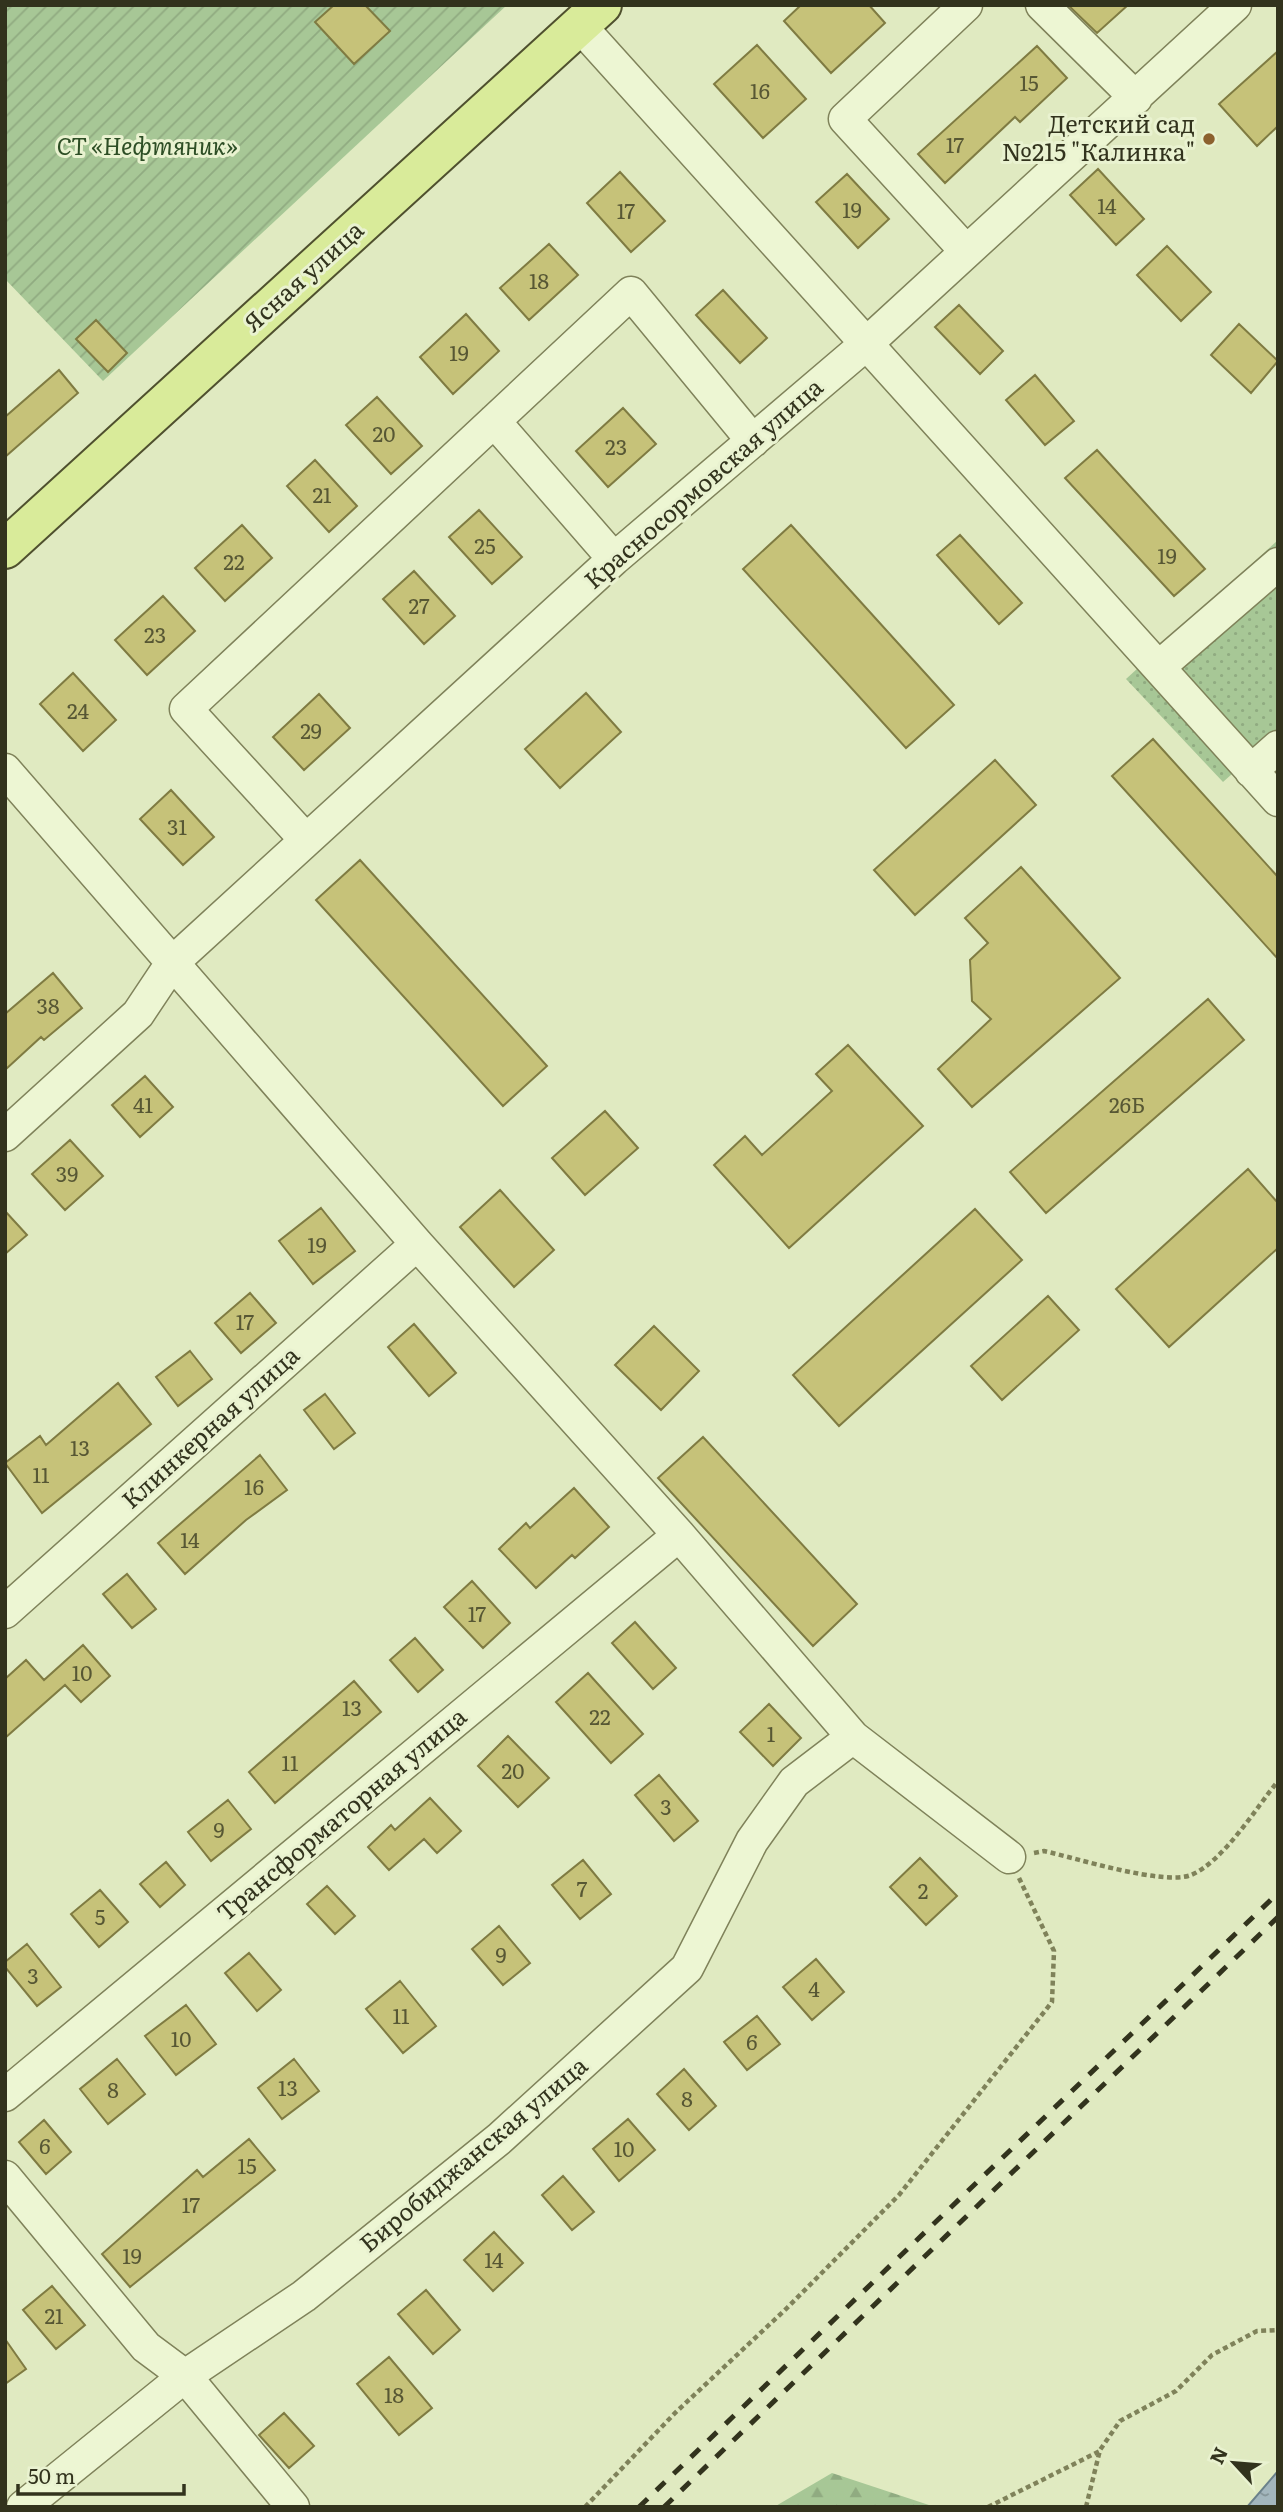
<svg xmlns="http://www.w3.org/2000/svg" width="1283" height="2512" font-family="Literata,serif">
  <style>
    .forest { fill: url(#forest-firs) }
    .park { fill: url(#park-dots) }
    .garden { fill: url(#garden-furrows) }
    .water { fill: url(#water-ripples); stroke: #6b818a; stroke-width: 2 }
    .building { fill: #c6c279; stroke: #7f7b42; stroke-width: 2 }
    .lines { fill: none; stroke-linecap: round; stroke-linejoin: round }
    .minor-casing { stroke: #7f825a; stroke-width: 35 }
    .major-casing { stroke: #4f502e; stroke-width: 42 }
    .path { stroke: #7f825a; stroke-width: 4.5; stroke-dasharray: 5 3.5; stroke-linecap: butt }
    .minor { stroke: #edf6d3; stroke-width: 32 }
    .major { stroke: #d9eb9a; stroke-width: 38 }
    .rail { stroke: #32331d; stroke-width: 5; stroke-dasharray: 12 12; stroke-linecap: butt }
    .poi-dot { fill: #8c612e; stroke: #e9f2d0; stroke-width: 2.5 }
    .labels { text-anchor: middle; stroke-width: 6; stroke-linejoin: round; paint-order: stroke }
    .number-label { font-size: 21px; fill: #575734 }
    .poi-label { font-size: 24px; fill: #32331d; stroke: #e9f2d0; text-anchor: end }
    .park-label { font-size: 24px; font-style: italic; fill: #2d4e25; stroke: #e9f2d0 }
    .street-label { font-size: 24px; fill: #32331d; stroke: #e9f2d0 }
  </style>
  <defs>
    <pattern id="forest-firs" width="22" height="20" patternUnits="userSpaceOnUse" patternTransform="scale(1.75)"><rect width="22" height="20" fill="#a7c796"/><path d="M5 1l3.5 6h-7zM16 11l3.5 6h-7z" fill="#90ab81"/></pattern>
    <pattern id="park-dots" width="8" height="8" patternUnits="userSpaceOnUse" patternTransform="scale(1.75)"><rect width="8" height="8" fill="#a7c796"/><path d="M2 2h.1M6 6h.1" fill="none" stroke="#90ab81" stroke-width="1.8" stroke-linecap="round"/></pattern>
    <pattern id="garden-furrows" width="10" height="10" patternUnits="userSpaceOnUse" patternTransform="scale(1.75)"><rect width="10" height="10" fill="#a7c796"/><path d="M-1 1l2-2M0 10L10 0M9 11l2-2" fill="none" stroke="#90ab81"/></pattern>
    <pattern id="water-ripples" width="26" height="14" patternUnits="userSpaceOnUse" patternTransform="scale(1.75)"><rect width="26" height="14" fill="#a3b6bd"/><path d="M2 4q2-2 4 0t4 0M15 11q2-2 4 0t4 0" fill="none" stroke="#859599"/></pattern>
  </defs>
  <rect width="100%" height="100%" fill="#e0eac1"/>
  <!-- forest -->
  <path class="forest" d="M832 2473 935 2507H774Z"/>
  <!-- park -->
  <path class="park" d="M1278 540V733L1223 782 1126 679Z"/>
  <!-- garden -->
  <path class="garden" d="M5 5H507L103 381 5 279Z"/>
  <!-- water -->
  <path class="water" d="M1278 2471V2507H1247Z"/>
  <!-- building -->
  <path class="building" d="M334 5H365L390 31 354 64 315 22Z
    M801 5H869L885 23 831 73 784 21Z
    M1068 5H1128L1097 33Z
    M757 45 806 99 763 138 714 84Z
    M1037 46 1067 78 1020 122 1015 117 945 183 918 154Z
    M1278 51V126L1257 146 1219 104Z
    M1098 169 1144 219 1116 245 1070 195Z
    M620 172 665 221 631 252 587 203Z
    M847 174 889 219 858 248 816 202Z
    M549 244 578 275 529 320 500 288Z
    M1167 246 1211 292 1181 321 1137 275Z
    M723 290 767 338 740 363 696 315Z
    M959 305 1003 351 980 374 935 327Z
    M466 314 499 351 453 394 420 357Z
    M96 320 127 353 108 372 76 339Z
    M1239 324 1278 361 1251 393 1211 355Z
    M59 370 78 393 5 457V417Z
    M1035 375 1074 421 1045 445 1006 400Z
    M377 397 422 446 391 474 346 425Z
    M623 408 656 444 608 487 576 451Z
    M1097 450 1205 569 1174 596 1065 478Z
    M315 460 357 506 329 532 287 486Z
    M479 510 522 557 492 584 449 537Z
    M242 525 272 558 225 601 195 568Z
    M791 525 954 705 906 748 743 569Z
    M960 535 1022 603 999 624 937 555Z
    M414 571 455 616 424 644 383 599Z
    M163 596 195 631 147 675 115 640Z
    M73 673 116 720 83 751 40 704Z
    M586 693 621 732 560 788 525 749Z
    M319 694 350 728 304 770 273 737Z
    M1153 739 1278 877V959L1112 776Z
    M995 760 1036 805 915 915 874 870Z
    M171 790 214 837 183 865 140 819Z
    M360 860 547 1066 503 1106 316 900Z
    M1021 867 1120 978 972 1107 938 1069 991 1019 972 1001 970 960 988 943 965 918Z
    M53 973 82 1008 44 1040 41 1037 5 1070V1014Z
    M1208 999 1244 1040 1046 1213 1010 1172Z
    M848 1045 923 1126 789 1248 714 1165 745 1136 762 1155 832 1091 816 1074Z
    M145 1076 173 1107 140 1137 112 1105Z
    M605 1111 638 1148 585 1195 552 1158Z
    M70 1140 103 1176 65 1210 32 1174Z
    M1248 1169 1278 1203V1248L1169 1347 1116 1289Z
    M500 1190 554 1250 514 1287 460 1227Z
    M321 1208 355 1251 313 1284 279 1241Z
    M975 1209 1022 1260 839 1426 793 1375Z
    M5 1211 27 1235 5 1254Z
    M250 1293 276 1323 241 1353 215 1323Z
    M1048 1296 1079 1330 1002 1400 971 1366Z
    M414 1324 456 1373 429 1396 388 1347Z
    M654 1326 699 1371 661 1410 615 1365Z
    M190 1351 212 1379 178 1406 156 1377Z
    M118 1383 151 1424 42 1513 5 1463 40 1436 46 1445Z
    M325 1394 355 1433 334 1449 304 1410Z
    M703 1437 857 1604 813 1646 658 1478Z
    M260 1455 287 1490 246 1520 185 1574 158 1543Z
    M574 1488 609 1527 575 1558 572 1555 536 1588 499 1549 526 1523 530 1528Z
    M127 1574 156 1609 132 1628 103 1594Z
    M472 1581 510 1623 483 1648 444 1607Z
    M635 1622 676 1668 653 1689 612 1643Z
    M415 1638 443 1670 418 1692 390 1660Z
    M83 1645 110 1676 81 1702 65 1685 5 1738V1679L26 1660 44 1680Z
    M588 1673 643 1734 611 1763 556 1702Z
    M354 1681 381 1712 275 1803 249 1772Z
    M769 1704 801 1738 773 1766 740 1732Z
    M508 1736 549 1778 518 1807 478 1766Z
    M659 1775 698 1821 674 1841 635 1795Z
    M430 1798 461 1831 437 1853 424 1839 389 1870 368 1847 391 1825 395 1830Z
    M228 1800 251 1829 211 1861 188 1832Z
    M920 1858 957 1896 926 1925 890 1887Z
    M583 1860 611 1894 580 1919 552 1885Z
    M166 1862 185 1885 160 1907 140 1884Z
    M327 1886 355 1916 335 1934 307 1904Z
    M100 1890 128 1922 99 1947 71 1914Z
    M499 1926 530 1963 503 1985 472 1949Z
    M27 1944 61 1987 37 2006 5 1967V1962Z
    M249 1953 281 1990 257 2011 225 1973Z
    M816 1959 844 1992 812 2020 783 1987Z
    M400 1981 436 2026 403 2053 366 2009Z
    M186 2005 216 2044 176 2075 145 2036Z
    M757 2016 780 2044 747 2070 724 2042Z
    M117 2059 145 2094 108 2124 80 2089Z
    M294 2059 319 2091 282 2119 258 2088Z
    M684 2069 716 2106 689 2130 657 2094Z
    M628 2119 655 2150 619 2181 593 2149Z
    M44 2120 71 2152 46 2174 19 2142Z
    M249 2139 275 2170 130 2287 102 2254 197 2170 203 2177Z
    M563 2176 594 2212 572 2230 542 2195Z
    M494 2232 523 2263 493 2291 464 2260Z
    M52 2286 85 2325 56 2349 23 2310Z
    M426 2290 460 2330 433 2354 398 2314Z
    M5 2339 26 2369 5 2384Z
    M389 2357 432 2408 399 2435 357 2384Z
    M284 2413 314 2446 289 2468 259 2435Z"/>
  <g class="lines">
    <defs>
      <path id="minor" d="M966 5 845 119 966 251
        M1042 5 1136 98
        M580 26 1278 800
        M494 421 614 559
        M1160 666 1278 564
        M5 770 417 1244 679 1535 853 1737 1009 1857
        M1251 771 1278 747
        M306 840 186 709 631 293 753 441
        M5 1135 138 1014 172 963 614 559 865 345 1235 5
        M5 1612 417 1244
        M5 2095 679 1535
        M5 2177 146 2347 185 2376 293 2507
        M23 2507 185 2376 304 2296 499 2139 687 1968 752 1841 794 1782 853 1737"/>
      <path id="major" d="M5 549 602 5"/>
    </defs>
    <!-- minor casing -->
    <use href="#minor" class="minor-casing"/>
    <!-- major casing -->
    <use href="#major" class="major-casing"/>
    <!-- path -->
    <path class="path" d="M1034 1853 1044 1851C1076 1858 1164 1886 1191 1875 1223 1862 1256 1808 1278 1781
      M585 2507 675 2413 786 2309 899 2195 1052 2002 1054 1951 1019 1878
      M988 2507 1100 2451
      M1086 2507 1100 2450 1120 2421 1176 2391 1212 2355 1257 2331 1278 2330"/>
    <!-- minor -->
    <use href="#minor" class="minor"/>
    <!-- major -->
    <use href="#major" class="major"/>
    <!-- rail -->
    <path class="rail" d="M639 2507 1278 1893
      M664 2507 1278 1917"/>
  </g>
  <!-- markers -->
  <circle class="poi-dot" cx="1209" cy="139" r="7"/>
  <g class="labels">
    <!-- number labels -->
    <g class="number-label">
      <text x="1029" y="91">15</text>
      <text x="760" y="99">16</text>
      <text x="955" y="153">17</text>
      <text x="1107" y="214">14</text>
      <text x="852" y="218">19</text>
      <text x="626" y="219">17</text>
      <text x="539" y="289">18</text>
      <text x="459" y="361">19</text>
      <text x="384" y="442">20</text>
      <text x="616" y="455">23</text>
      <text x="322" y="503">21</text>
      <text x="485" y="554">25</text>
      <text x="1167" y="564">19</text>
      <text x="234" y="570">22</text>
      <text x="419" y="614">27</text>
      <text x="155" y="643">23</text>
      <text x="78" y="719">24</text>
      <text x="311" y="739">29</text>
      <text x="177" y="835">31</text>
      <text x="48" y="1014">38</text>
      <text x="143" y="1113">41</text>
      <text x="1127" y="1113">26Б</text>
      <text x="67" y="1182">39</text>
      <text x="317" y="1253">19</text>
      <text x="245" y="1330">17</text>
      <text x="80" y="1456">13</text>
      <text x="41" y="1483">11</text>
      <text x="254" y="1495">16</text>
      <text x="190" y="1548">14</text>
      <text x="477" y="1622">17</text>
      <text x="82" y="1681">10</text>
      <text x="352" y="1716">13</text>
      <text x="600" y="1725">22</text>
      <text x="771" y="1742">1</text>
      <text x="290" y="1771">11</text>
      <text x="513" y="1779">20</text>
      <text x="666" y="1815">3</text>
      <text x="219" y="1838">9</text>
      <text x="582" y="1897">7</text>
      <text x="923" y="1899">2</text>
      <text x="100" y="1925">5</text>
      <text x="501" y="1963">9</text>
      <text x="33" y="1984">3</text>
      <text x="814" y="1997">4</text>
      <text x="401" y="2024">11</text>
      <text x="181" y="2047">10</text>
      <text x="752" y="2050">6</text>
      <text x="288" y="2096">13</text>
      <text x="113" y="2098">8</text>
      <text x="687" y="2107">8</text>
      <text x="45" y="2154">6</text>
      <text x="624" y="2157">10</text>
      <text x="247" y="2174">15</text>
      <text x="191" y="2213">17</text>
      <text x="132" y="2264">19</text>
      <text x="494" y="2268">14</text>
      <text x="54" y="2324">21</text>
      <text x="394" y="2403">18</text>
    </g>
    <!-- poi labels -->
    <g class="poi-label">
      <text x="1195" y="133">Детский сад<tspan x="1195" dy="28">№215 "Калинка"</tspan></text>
    </g>
    <!-- park labels -->
    <g class="park-label">
      <text x="147" y="155">СТ «Нефтяник»</text>
    </g>
    <!-- street labels -->
    <g class="street-label">
      <text transform="translate(304 277) rotate(-42)" y="8">Ясная улица</text>
      <text transform="translate(704 484) rotate(-41)" y="8">Красносормовская улица</text>
      <text transform="translate(211 1428) rotate(-42)" y="8">Клинкерная улица</text>
      <text transform="translate(342 1815) rotate(-40)" y="8">Трансформаторная улица</text>
      <text transform="translate(474 2155) rotate(-40)" y="8">Биробиджанская улица</text>
    </g>
  </g>
  <!-- border -->
  <rect width="1283" height="2512" fill="none" stroke="#32331d" stroke-width="14"/>
  <!-- north arrow -->
  <g transform="translate(1234 2463) rotate(296)" stroke="#e9f2d0" stroke-width="5" paint-order="stroke">
  <path d="M0-5L12 26L0 18L-12 26Z" fill="#32331d"/>
  <text y="-10" font-size="19" font-weight="bold" text-anchor="middle" fill="#32331d">N</text>
  </g>
  <!-- scale -->
  <path d="M18 2484v10h166v-10" fill="none" stroke="#32331d" stroke-width="3.5"/>
  <text x="28" y="2484" font-size="21" fill="#32331d" stroke="#e9f2d0" stroke-width="5" paint-order="stroke">50 m</text>
</svg>
